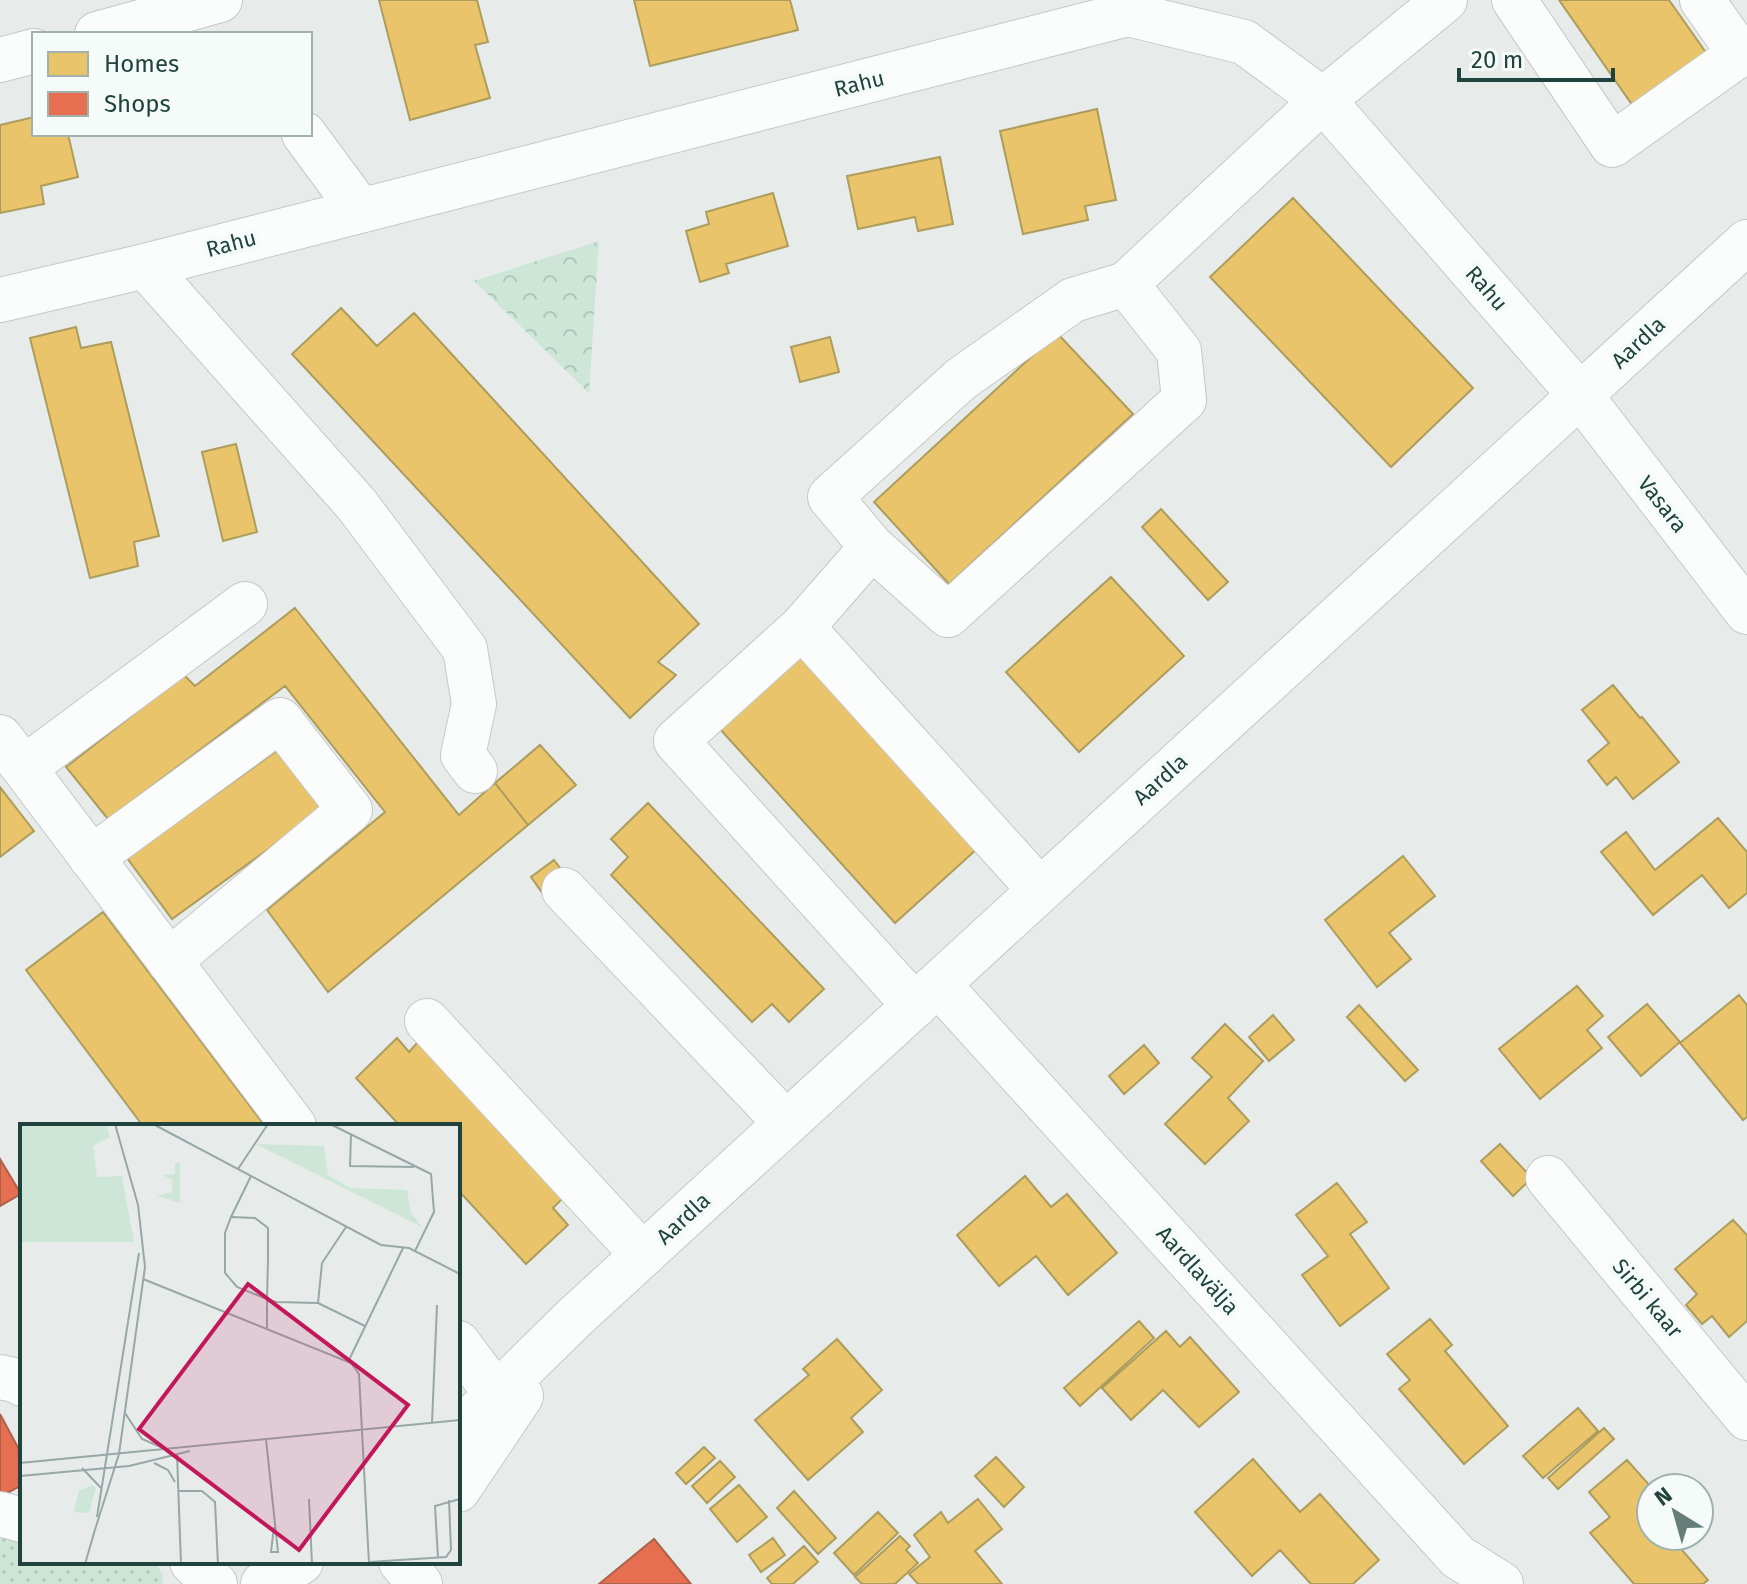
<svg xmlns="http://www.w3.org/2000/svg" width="1747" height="1584" font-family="'Fira Sans',sans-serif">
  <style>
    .grass { fill: url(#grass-dots) }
    .park { fill: url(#park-crowns) }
    .homes { fill: #e9c46a; stroke: #ad9d5d; stroke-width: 2 }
    .shops { fill: #e76f51; stroke: #ac624b; stroke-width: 2 }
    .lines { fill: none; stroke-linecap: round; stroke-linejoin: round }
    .minor-casing { stroke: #c4c9c8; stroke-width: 46 }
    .minor { stroke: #fbfcfc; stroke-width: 44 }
    .labels { text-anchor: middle; stroke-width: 8; stroke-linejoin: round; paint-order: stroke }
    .street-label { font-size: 22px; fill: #21433e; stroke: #f5fbf8 }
    .inset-road { fill: none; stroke: #98a8a5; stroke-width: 2 }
    .view { fill: #c2185b; fill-opacity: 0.15; stroke: #c2185b; stroke-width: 4 }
    .inset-edge { fill: none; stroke: #21433e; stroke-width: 4 }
  </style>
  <defs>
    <pattern id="grass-dots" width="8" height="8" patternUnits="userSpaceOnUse" patternTransform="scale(2)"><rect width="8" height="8" fill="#cee6d8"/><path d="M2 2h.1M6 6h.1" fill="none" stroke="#b1c6ba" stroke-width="1.8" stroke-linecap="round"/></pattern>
    <pattern id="park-crowns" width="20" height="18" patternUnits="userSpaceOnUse" patternTransform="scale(2)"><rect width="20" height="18" fill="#cee6d8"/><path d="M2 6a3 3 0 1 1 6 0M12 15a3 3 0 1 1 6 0" fill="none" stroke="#b1c6ba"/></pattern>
  </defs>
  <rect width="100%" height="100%" fill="#e7ecea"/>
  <!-- grass -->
  <path class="grass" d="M0 1538 22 1540V1562H155L163 1575 162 1584H0Z"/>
  <!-- park -->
  <path class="park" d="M599 241 589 393 474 281Z"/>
  <!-- homes -->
  <path class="homes" d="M379 0H477L488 42 475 45 490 98 410 120Z
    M634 0H790L798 30 650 66Z
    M1559 0H1669L1707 54 1633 106Z
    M1097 109 1116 200 1085 206 1088 220 1023 234 1000 131Z
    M34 117V134H68L78 177 41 186 44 204 0 213V125Z
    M940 157 953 224 918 231 915 217 858 229 847 176Z
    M773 193 788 246 726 264 729 273 700 282 686 231 709 224 706 212Z
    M1293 198 1473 388 1391 467 1210 277Z
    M341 308 377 346 414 313 699 624 658 662 676 675 630 718 292 354Z
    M76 327 81 348 111 342 159 536 134 542 138 566 90 578 30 338Z
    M1057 333 1133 414 949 584 874 502Z
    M830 337 839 372 800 382 791 347Z
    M236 444 257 532 223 541 202 452Z
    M1161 509 1228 582 1208 600 1142 527Z
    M1111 577 1184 656 1079 752 1006 672Z
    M295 608 459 815 495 783 528 825 328 992 267 910 385 812 285 686 108 819 66 767 184 675 195 686Z
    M801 655 977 849 895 923 720 729Z
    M1613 685 1640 718 1642 717 1679 762 1633 799 1616 777 1607 785 1588 761 1609 743 1582 710Z
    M540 745 576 785 528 825 495 783Z
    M279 749 322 810 172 919 127 858Z
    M0 787 34 831 0 857Z
    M648 803 824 989 789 1022 772 1004 752 1022 611 875 628 857 611 839Z
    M1718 818 1747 852V893L1729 908 1702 875 1653 915 1601 852 1626 832 1655 870Z
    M1403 856 1435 896 1389 933 1411 959 1377 987 1325 920Z
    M554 860 567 877 543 894 531 877Z
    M103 912 265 1126H143L26 970Z
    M1577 986 1603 1016 1587 1030 1602 1048 1540 1099 1499 1049Z
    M1739 995 1747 1005V1117L1743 1120 1680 1043Z
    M1647 1004 1680 1042 1641 1076 1608 1037Z
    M1359 1005 1418 1070 1405 1081 1347 1017Z
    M1273 1015 1294 1040 1269 1061 1249 1037Z
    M1225 1024 1263 1061 1228 1098 1249 1121 1205 1164 1165 1124 1212 1077 1192 1058Z
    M397 1038 409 1052 418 1042 562 1199 553 1208 568 1225 526 1264 458 1190V1126H400L356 1078Z
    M1144 1045 1159 1063 1124 1094 1109 1076Z
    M1500 1144 1532 1178 1513 1196 1481 1161Z
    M1025 1176 1051 1207 1067 1194 1117 1253 1068 1295 1036 1256 999 1286 957 1235Z
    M1337 1183 1367 1222 1350 1234 1389 1288 1340 1326 1302 1275 1328 1256 1296 1215Z
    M1733 1220 1747 1235V1321L1729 1337 1712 1316 1702 1324 1686 1305 1697 1294 1675 1269Z
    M1430 1319 1452 1345 1445 1351 1508 1426 1464 1464 1399 1389 1410 1380 1387 1354Z
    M1139 1321 1154 1338 1080 1406 1064 1388Z
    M1166 1331 1180 1347 1190 1337 1239 1392 1199 1427 1163 1390 1131 1420 1102 1388Z
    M837 1339 882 1390 851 1418 863 1432 808 1480 755 1420 809 1375 803 1369Z
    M1578 1408 1598 1431 1543 1478 1523 1456Z
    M1604 1428 1614 1439 1558 1489 1548 1478Z
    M704 1447 715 1458 686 1484 676 1473Z
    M996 1457 1024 1487 1004 1507 975 1476Z
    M1253 1459 1300 1512 1320 1494 1379 1560 1353 1584H1311L1280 1550 1252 1576 1195 1512Z
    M1627 1460 1652 1488 1651 1536H1670L1708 1580 1703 1584H1634L1590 1533 1610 1517 1589 1492Z
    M720 1461 735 1477 707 1503 692 1486Z
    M739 1485 767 1517 737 1542 710 1509Z
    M794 1491 836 1538 818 1554 777 1508Z
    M978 1499 1002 1529 975 1551 1002 1584H918L909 1574 930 1557 914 1535 941 1512 948 1523Z
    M878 1512 898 1533 854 1575 834 1553Z
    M900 1536 910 1546 906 1550 918 1563 895 1584H862L855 1577Z
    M773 1538 785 1555 761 1572 749 1555Z
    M804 1546 818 1562 793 1584H772L767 1578Z"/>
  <!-- shops -->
  <path class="shops" d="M0 1159 21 1194 0 1206Z
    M0 1414 22 1455V1485L0 1497Z
    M654 1539 691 1584H599Z"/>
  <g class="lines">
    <defs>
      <path id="minor" d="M1514 0 1612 145 1740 54 1702 0
        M97 34 220 0
        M0 60 34 51
        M304 134 360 210
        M145 266 357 505 465 649 474 704 463 755 475 771
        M0 300 145 266 1128 14 1244 42 1323 100 1580 395 1747 612
        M872 547 830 497 961 379 1073 300 1126 284
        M802 627 872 547 948 615 1184 400 1179 351 1126 284 1323 100 1445 0
        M0 737 24 768 245 604
        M24 768 294 1126
        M91 858 280 720 350 810 169 961
        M564 890 786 1123
        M938 984 1458 1557 1501 1584
        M915 1006 676 741 802 627 1040 890
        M427 1021 643 1255
        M1548 1178 1747 1418
        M458 1343 497 1395
        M0 1377 19 1381 22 1384
        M458 1432 574 1318 1747 242
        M458 1490 521 1396
        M0 1514 22 1520
        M192 1562 215 1584
        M401 1562 420 1584
        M263 1584 301 1562"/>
    </defs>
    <!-- minor casing -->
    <use href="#minor" class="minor-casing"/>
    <!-- minor -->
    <use href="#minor" class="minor"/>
  </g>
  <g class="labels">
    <!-- street labels -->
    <g class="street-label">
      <text transform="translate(859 83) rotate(-14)" y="8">Rahu</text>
      <text transform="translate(231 243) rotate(-15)" y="8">Rahu</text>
      <text transform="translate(1487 288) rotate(49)" y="8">Rahu</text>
      <text transform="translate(1638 342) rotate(-43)" y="8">Aardla</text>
      <text transform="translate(1663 504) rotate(52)" y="8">Vasara</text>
      <text transform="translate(1160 779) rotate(-42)" y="8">Aardla</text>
      <text transform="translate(683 1218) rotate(-43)" y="8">Aardla</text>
      <text transform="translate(1198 1270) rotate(48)" y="8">Aardlavälja</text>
      <text transform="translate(1648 1298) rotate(50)" y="8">Sirbi kaar</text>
    </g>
  </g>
  <!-- overview -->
  <g transform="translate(20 1124)">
    <rect width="440" height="440" fill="#e7ecea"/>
    <path d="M236 20 304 22 308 51 330 64 387 66 391 89 402 103ZM155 39H160V79L137 72 152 68V56L143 51 155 50ZM73 361 76 364 69 389 54 388 59 366Z" fill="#cee6d8"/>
    <path d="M0 0H86L90 13 73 22 77 53 102 52 114 118H0Z" fill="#cee6d8"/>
    <path class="inset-road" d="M133 0 361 121 389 124 440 150M310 0 411 50 414 88 395 127M331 10 330 42 394 43M218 45 248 0M211 93 231 52M123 155 331 239 339 250 349 440M298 179 345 202M247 204V175L248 136V104L235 94 211 93 205 109V149L217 163 247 175 256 178 298 179 302 139 326 103M328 238 383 124M105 289 122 315 143 324M412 299 417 181M246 315 258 428H251L254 403M157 330 161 440M0 339 440 296M134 339 148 346 155 358M62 344 82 365M0 352 109 342 170 327M158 367H182L195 378 198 440M289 375 292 440M77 393 119 129M73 412 99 330 125 143 118 81 95 0M418 434 415 382 440 375M349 438 426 433 431 426 429 376M65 440 74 409"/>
    <path class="view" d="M228 160 388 281 279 426 119 305Z"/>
    <rect width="440" height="440" class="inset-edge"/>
  </g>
  <!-- legend -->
  <rect x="32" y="32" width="280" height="104" fill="#f5fbf8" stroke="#a0b1ae" stroke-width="2"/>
  <rect x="48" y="52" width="40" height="24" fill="#e9c46a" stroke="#a0b1ae" stroke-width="2"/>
  <text x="104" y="72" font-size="24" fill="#21433e">Homes</text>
  <rect x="48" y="92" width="40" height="24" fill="#e76f51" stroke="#a0b1ae" stroke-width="2"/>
  <text x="104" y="112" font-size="24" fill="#21433e">Shops</text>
  <!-- north arrow -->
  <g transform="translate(1675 1512) rotate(323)"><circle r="38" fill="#f5fbf8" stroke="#a0b1ae" stroke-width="2"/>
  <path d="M0-6L14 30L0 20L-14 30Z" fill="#667e7a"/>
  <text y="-12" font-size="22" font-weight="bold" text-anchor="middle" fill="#21433e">N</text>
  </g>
  <!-- scale -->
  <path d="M1459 68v12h154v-12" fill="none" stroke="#21433e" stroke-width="4"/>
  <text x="1471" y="68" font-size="24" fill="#21433e" stroke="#f5fbf8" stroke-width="6" paint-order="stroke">20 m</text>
</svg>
